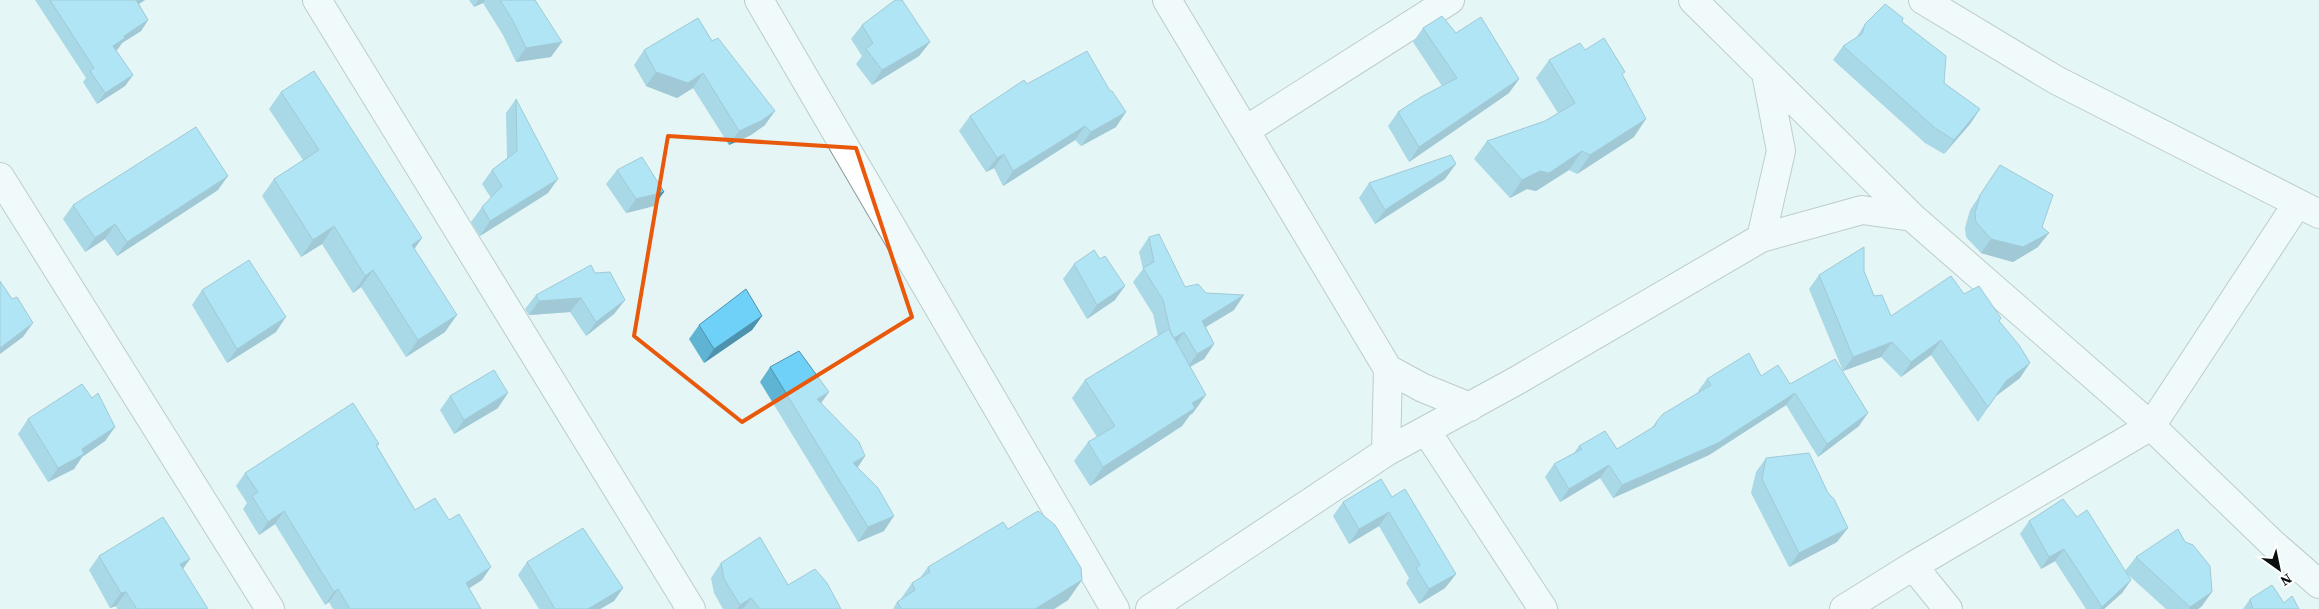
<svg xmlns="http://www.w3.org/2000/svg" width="2319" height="609" font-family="'Source Serif 4',serif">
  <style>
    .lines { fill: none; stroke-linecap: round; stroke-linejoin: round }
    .street-casing { stroke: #8a9a99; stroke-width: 30 }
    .street { stroke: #fff; stroke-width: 28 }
    .wall { fill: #5fb4d4 }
    .shaded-wall { fill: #4e92ad }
    .building { fill: #6fd1f7; stroke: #4e92ad }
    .marked { fill: none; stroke: #e8590c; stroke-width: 4; stroke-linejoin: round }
  </style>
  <rect width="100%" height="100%" fill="#e5f5f5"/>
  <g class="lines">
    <defs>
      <path id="street" d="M317 0 691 609
        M759 0 1115 609
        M1167 0 1388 369 1423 388 1470 407
        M1693 0 1912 217 2151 426 2272 543 2319 584
        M1923 0 2056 80 2319 214
        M1246 130 1450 0
        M0 177 270 609
        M1761 238 1781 151 1766 73
        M1427 432 1543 609
        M1386 452 1388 369
        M1913 566 1948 609
        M1150 609 1386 452 1516 381 1761 238 1862 210 1912 217
        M1844 609 1913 566 2151 426 2297 204"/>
    </defs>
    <!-- street casing -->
    <use href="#street" class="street-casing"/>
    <!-- street -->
    <use href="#street" class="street"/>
  </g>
  <!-- wall -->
  <path class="wall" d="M35 0H145L139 4 148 20 141 31 122 43 116 50 133 75 125 86 97 104 83 82 86 78Z
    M469 0H535L551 57 516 62 503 35 483 3 474 7Z
    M698 18 765 125 751 135 729 145 693 88 677 98 646 86 634 65 644 50Z
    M1902 22 1944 83 1980 109 1970 124 1944 154 1925 143 1833 60 1843 46 1856 38 1865 24Z
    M862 25 930 42 919 56 872 85 856 64 862 56 851 39Z
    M1423 28 1456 33 1519 79 1509 93 1409 162 1388 126 1398 112 1442 86 1413 42Z
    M1585 50 1623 76 1634 137 1577 174 1569 170 1536 191 1527 189 1510 198 1474 159 1487 141 1545 121 1558 113 1536 78 1549 60Z
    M1027 84 1116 127 1081 146 1075 140 1003 186 994 168 986 172 959 131 970 116Z
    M281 92 422 238 414 249 445 332 406 357 361 287 353 293 322 244 301 257 262 196 274 179 303 160 269 109Z
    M516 99 548 193 480 236 471 222 482 207 491 198 482 184 492 170 507 158 506 113Z
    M2000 165 2042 227 2038 247 2013 262 1981 253 1966 237 1965 228 1970 210Z
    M617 170 654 206 626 213 606 184Z
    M1445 179 1375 224 1359 198 1369 183Z
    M218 190 117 256 105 239 85 252 63 219 73 205Z
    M1149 237 1185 287 1206 293 1234 310 1206 327 1214 344 1204 359 1190 367 1193 413 1190 415 1182 426 1090 486 1074 461 1088 442 1097 437 1072 398 1085 380 1158 336 1153 314 1133 282 1143 269 1139 252Z
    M1074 264 1115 300 1087 319 1063 279Z
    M1864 271 1874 296 1891 316 1964 294 1999 321 2020 378 1996 396 1978 422 1931 355 1901 377 1881 357 1843 371 1809 289 1819 275Z
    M595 273 625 300 614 314 586 336 570 312 529 315 525 309 536 295Z
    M202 290 276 332 227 363 192 305Z
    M762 316 752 330 704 363 689 339 699 325Z
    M770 367 821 403 865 456 858 467 884 531 858 542 760 382Z
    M1761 376 1790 384 1859 426 1818 457 1786 405 1709 455 1613 498 1600 478 1560 502 1545 477 1554 464 1574 453 1579 446 1617 449 1651 429 1657 421 1699 392 1698 391 1707 379Z
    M450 396 498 408 454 434 440 410Z
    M92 398 115 427 105 441 82 457 74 469 48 482 18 434 28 419Z
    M379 444 377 446 415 510 482 580 469 588 481 609H333L329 602 325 605 275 524 259 535 243 509 247 503 236 486 245 473Z
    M1766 458 1828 493 1837 542 1789 567 1751 493 1756 472Z
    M1392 497 1456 574 1445 588 1419 604 1406 583 1409 578 1379 526 1349 544 1333 516 1343 502Z
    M2077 517 2125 571 2136 557 2202 606 2198 609H2166L2125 572 2131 580 2122 593 2104 609H2086L2055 561 2041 569 2020 534 2029 521Z
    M1008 529 1082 580 1068 600 1054 609H893L897 602 900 600 912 583 920 578 928 567Z
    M99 556 183 569 208 609H117L116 606 110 608 89 570Z
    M527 562 623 588 614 601 600 609H539L518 575Z
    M721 563 788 585 841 609H723L714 593 711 578Z
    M2250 599 2284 603 2299 609H2243Z"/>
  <!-- shaded-wall -->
  <path class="shaded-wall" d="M136 0H145L128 11Z
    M478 0H485L483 3 474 7Z
    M148 20 141 31 122 43 118 49 106 57 113 46 124 36Z
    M562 42 551 57 516 62 526 48Z
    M930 42 919 56 872 85 882 70Z
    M656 72 703 73 693 88 677 98 646 86Z
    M133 75 125 86 97 104 105 93Z
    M1519 79 1509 93 1409 162 1419 147Z
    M1980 109 1970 124 1944 154 1954 140Z
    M775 111 765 125 751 135 729 145 739 131Z
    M1126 112 1116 127 1081 146 1091 132Z
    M1646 119 1634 137 1577 174 1590 155Z
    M1085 126 1075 140 1003 186 1013 171Z
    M1582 151 1569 170 1536 191 1527 189 1510 198 1522 180 1540 171Z
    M1004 154 994 168 986 172 997 158Z
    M1456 164 1445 179 1375 224 1385 210Z
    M228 176 218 190 117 256 127 242Z
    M558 179 548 193 480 236 490 221Z
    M664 192 654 206 626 213 636 199Z
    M115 224 105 239 85 252 95 238Z
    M334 226 322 244 301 257 313 240Z
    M2049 233 2038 247 2013 262 1981 253 1991 239Z
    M422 238 410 255 412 245Z
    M373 270 361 287 353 293 365 276Z
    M1125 286 1115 300 1087 319 1097 305Z
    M1244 295 1234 310 1192 335 1202 321Z
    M581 298 570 312 529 315 539 301Z
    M625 300 614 314 586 336 596 322Z
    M457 315 445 332 406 357 418 340Z
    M762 316 752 330 704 363 714 349Z
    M286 317 276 332 227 363 237 349Z
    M33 323 23 337 0 354V348Z
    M1184 332 1174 347 1173 339Z
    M1941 340 1931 355 1901 377 1911 362Z
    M1892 342 1881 357 1843 371 1853 357Z
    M1214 344 1204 359 1187 368 1197 354Z
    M2030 363 2020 378 1996 396 1978 422 2006 381Z
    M829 392 819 406 817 399Z
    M508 393 498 408 454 434 464 420Z
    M1795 393 1786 405 1709 455 1613 498 1622 485Z
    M1206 395 1193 413 1190 415 1182 426 1090 486 1103 467 1192 403Z
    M1868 413 1859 426 1818 457 1827 444Z
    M115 427 105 441 82 457 74 469 48 482 58 468 82 449Z
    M865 456 855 471 853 463Z
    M1609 465 1600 478 1560 502 1569 489Z
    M284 511 275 524 259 535 268 522Z
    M1389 512 1379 526 1349 544 1359 529Z
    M894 516 884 531 858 542 868 527Z
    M1848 528 1837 542 1789 567 1799 553Z
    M2064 549 2055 561 2041 569 2049 557Z
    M190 559 180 573V564Z
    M491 567 482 580 457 596 466 583Z
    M1456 574 1445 588 1419 604 1429 589Z
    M1082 580 1068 600 1054 609H1035Z
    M2131 580 2122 593 2104 609H2100Z
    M623 588 614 601 600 609H588Z
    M338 589 329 602 325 605 334 592Z
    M126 592 116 606 110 608 121 593Z
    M2212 592 2202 606 2198 609H2189L2190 607Z
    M751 598 743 609H737L740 605Z"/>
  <!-- building -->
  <path class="building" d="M50 0H136L148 20 124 36 125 38 113 46 133 75 105 93 90 71 94 68Z
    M500 0H535L562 42 526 48 513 21Z
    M895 0H902L930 42 882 70 866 49 873 43 862 25Z
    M1885 4 1903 18 1902 22 1946 56 1944 83 1980 109 1954 140 1935 128 1843 46 1862 34 1865 24Z
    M1442 16 1456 33 1481 17 1519 79 1419 147 1398 112 1421 97 1457 78 1423 28Z
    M698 18 712 41 718 38 775 111 761 121 739 131 703 73 688 83 656 72 644 50Z
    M1604 38 1625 72 1622 74 1646 119 1590 155 1582 151 1549 173 1540 171 1522 180 1487 141 1545 121 1575 103 1549 60 1580 43 1585 50Z
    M1087 51 1110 91H1112L1126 112 1091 132 1085 126 1013 171 1004 154 997 158 970 116 1024 80 1027 84Z
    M314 71 422 238 412 245 457 315 418 340 373 270 365 276 334 226 313 240 274 179 319 150 281 92Z
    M516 99 558 179 490 221 482 207 502 186 492 170 517 151Z
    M196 127 228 176 127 242 115 224 95 238 73 205Z
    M1451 155 1456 164 1385 210 1369 183Z
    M642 157 664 192 636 199 617 170Z
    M2000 165 2053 195 2042 227 2049 233 2023 247 1991 239 1976 222 1975 213 1980 195Z
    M1159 234 1185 287 1198 284 1206 293 1244 295 1202 321 1214 344 1197 354 1184 332 1174 338 1171 334 1163 300 1143 268 1154 262 1149 237Z
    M1864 247V271L1874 296 1882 295 1891 316 1951 276 1964 294 1979 286 2001 318 1999 321 2019 345 2030 363 2006 381 1988 407 1941 340 1911 362 1892 342 1853 357 1819 275Z
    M1094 250 1100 259 1105 256 1125 286 1097 305 1074 264Z
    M249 260 286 317 237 349 202 290Z
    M591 265 595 273 610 272 625 300 596 322 581 298 539 301 536 295Z
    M0 281 12 299 17 297 33 323 0 348Z
    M746 289 762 316 714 349 699 325Z
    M1169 329 1206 395 1192 403 1195 408 1103 467 1088 442 1115 426 1085 380Z
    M799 351 829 392 817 399 859 442 865 456 853 463 878 488 894 516 868 527 770 367Z
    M1749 353 1761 376 1778 365 1790 384 1835 359 1868 413 1827 444 1795 393 1718 443 1622 485 1609 465 1569 489 1554 464 1582 449 1579 446 1605 431 1617 449 1655 426 1657 421 1663 414 1711 385 1707 379Z
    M494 370 508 393 464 420 450 396Z
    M82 384 92 398 98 393 115 427 82 449 84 454 58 468 28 419Z
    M353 403 379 444 376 445 415 510 435 498 449 520 459 514 491 567 466 583 481 609H350L338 589 334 592 284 511 268 522 252 496 258 492 245 473Z
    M1809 453 1828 493 1834 499 1848 528 1799 553 1762 479 1766 458Z
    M1381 479 1392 497 1405 489 1456 574 1429 589 1416 568 1420 565 1389 512 1359 529 1343 502Z
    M2063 499 2077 517 2087 510 2131 580 2102 607 2064 549 2049 557 2029 521Z
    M1038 511 1055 525 1081 568 1082 580 1035 609H902L897 602 915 590 912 583 930 572 928 567 1003 522 1008 529Z
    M163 517 190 559 180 564 208 609H137L126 592 121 593 99 556Z
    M583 528 623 588 588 609H555L527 562Z
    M2178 529 2185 542 2193 545 2210 566 2212 592 2190 607 2136 557Z
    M760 537 788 585 815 569 827 583 841 609H760L751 598 740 605 724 579 721 563Z
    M2272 585 2284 603 2292 596 2299 609H2253L2250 599Z"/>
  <!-- marked area -->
  <path d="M0 0H2319V609H0ZM668 136 856 148 912 317 742 422 634 336Z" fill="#e5f5f5" fill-opacity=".55" fill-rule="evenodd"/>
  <path class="marked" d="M668 136 856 148 912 317 742 422 634 336Z"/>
  <!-- north arrow -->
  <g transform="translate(2279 569) rotate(147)" stroke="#ffffff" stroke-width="4" paint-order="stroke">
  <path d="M0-4L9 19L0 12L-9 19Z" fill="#0a1010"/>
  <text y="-8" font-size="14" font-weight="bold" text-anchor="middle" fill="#0a1010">N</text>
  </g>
</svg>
